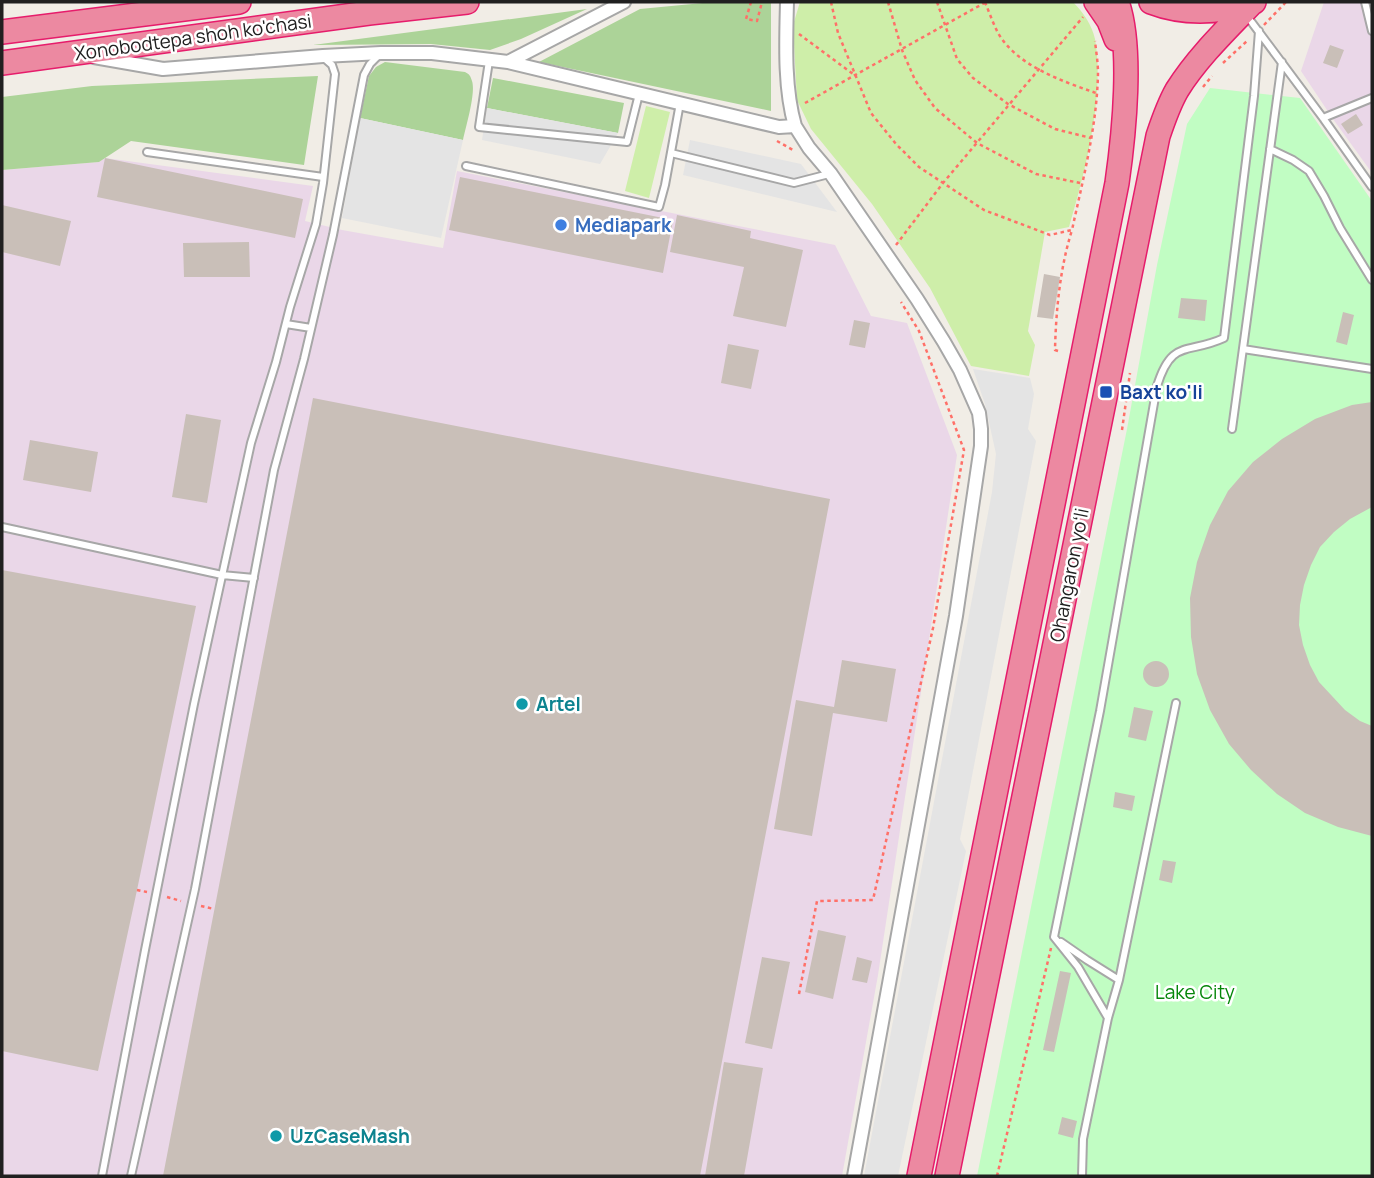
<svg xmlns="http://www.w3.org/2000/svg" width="1374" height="1178" font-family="Manrope,sans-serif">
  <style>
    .industrial { fill: #ead7e8 }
    .grass { fill: #ceeea9 }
    .forest { fill: #acd398 }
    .park { fill: #c1fdc3 }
    .parking { fill: #e4e4e4 }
    .building { fill: #c9bfb8 }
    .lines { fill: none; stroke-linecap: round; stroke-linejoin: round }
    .lane-casing { stroke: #a7a7a7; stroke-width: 10 }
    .street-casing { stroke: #a7a7a7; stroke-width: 16 }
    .highway-casing { stroke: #e61c6b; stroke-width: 26 }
    .path { stroke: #ff7068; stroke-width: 2.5; stroke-dasharray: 3.5 3.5; stroke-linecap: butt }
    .lane { stroke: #fff; stroke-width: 6 }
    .street { stroke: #fff; stroke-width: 12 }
    .highway { stroke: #ec89a1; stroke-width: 23 }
    .shop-dot { fill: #3f7fe0; stroke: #fff; stroke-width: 2.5 }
    .transit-dot { fill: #1a4fb4; stroke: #fff; stroke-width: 2.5 }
    .culture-dot { fill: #0f9aa8; stroke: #fff; stroke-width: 2.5 }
    .labels { text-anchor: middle; stroke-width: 5; stroke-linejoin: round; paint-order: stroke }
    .street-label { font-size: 19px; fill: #202020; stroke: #fff }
    .shop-label { font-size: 19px; font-weight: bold; fill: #366cbe; stroke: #fff; text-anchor: start }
    .transit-label { font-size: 19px; font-weight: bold; fill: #164399; stroke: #fff; text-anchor: start }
    .culture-label { font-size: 19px; font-weight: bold; fill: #0d838f; stroke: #fff; text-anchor: start }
    .park-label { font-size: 19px; fill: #058609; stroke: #fff }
  </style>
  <rect width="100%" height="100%" fill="#f1ede6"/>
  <!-- industrial -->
  <path class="industrial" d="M1324 2H1372V173L1333 119 1301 71Z
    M105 158 313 186 305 221 342 230 443 248 457 171 835 245 871 316 907 323 957 455 878 975 842 1176H2V170L99 162Z"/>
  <!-- grass -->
  <path class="grass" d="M800 2H1073C1083 12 1092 25 1095 39 1105 95 1085 173 1069 227L1045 232 1028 331 1035 345 1029 376 971 366 930 288 872 204 811 129 797 100 793 25Z
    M646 106 670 112 649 198 625 191Z"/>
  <!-- forest -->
  <path class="forest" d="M713 2H771V111L539 62 640 9Z
    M587 9 521 39 490 50 431 44 313 45Z
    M385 62 465 72C470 75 470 75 472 81 476 93 466 126 463 140L360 118 369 76 376 67Z
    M318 76 304 165 131 141 99 162 2 170V97L92 86Z
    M493 78 624 103 618 133 487 108Z"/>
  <!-- park -->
  <path class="park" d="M1210 88 1300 98 1372 201V1176H977L1127 429 1157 265 1187 124Z"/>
  <!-- parking -->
  <path class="parking" d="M487 108 618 133 600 164 482 140Z
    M360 118 463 140 441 238 342 218Z
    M690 140 801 164 837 212 683 175Z
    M973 369 1030 378 1034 394 1028 429 1036 441 960 839 966 851 898 1176H864L992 492 996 454 985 404Z"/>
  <!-- building -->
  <path class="building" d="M1330 45 1344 50 1337 68 1323 63Z
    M1356 114 1363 125 1348 134 1341 124Z
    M105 158 303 199 295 238 97 197Z
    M460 177 673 220 663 273 449 230Z
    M2 205 71 221 60 266 2 252Z
    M677 215 751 231 750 238 803 250 786 327 733 316 744 267 670 252Z
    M249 242 250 277H184L183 243Z
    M1044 274 1060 277 1053 319 1037 317Z
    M1181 298 1207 300 1205 321 1178 318Z
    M1343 312 1354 315 1347 345 1336 342Z
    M854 320 870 323 865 348 849 345Z
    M728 344 759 350 751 389 721 383Z
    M313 398 830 499 700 1176H163Z
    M1372 402V507L1350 519 1334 532 1320 547 1311 565 1304 585 1300 605 1299 625 1303 645 1310 665 1319 682 1345 710 1360 721 1372 726V836L1338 827 1305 813 1277 794 1251 770 1229 744 1210 710 1197 674 1191 637 1190 598 1197 562 1210 525 1228 491 1253 462 1282 439 1315 419 1352 405Z
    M186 414 221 420 207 503 172 497Z
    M30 440 98 452 91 492 23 480Z
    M2 570 196 606 137 890 98 1071 2 1051Z
    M842 660 896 669 887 722 833 713 812 836 774 829 796 700 834 707Z
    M1143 674a13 13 0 1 1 26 0a13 13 0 1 1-26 0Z
    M1134 707 1153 711 1146 741 1128 737Z
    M1115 792 1135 796 1132 811 1113 807Z
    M1163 860 1176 862 1172 883 1159 880Z
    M818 930 846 936 833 999 805 992Z
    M762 957 790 962 772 1049 745 1043Z
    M857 957 872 961 867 983 852 980Z
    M1060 971 1071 973 1054 1052 1043 1050Z
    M724 1062 763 1068 744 1176H705Z
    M1062 1117 1077 1121 1073 1138 1058 1134Z"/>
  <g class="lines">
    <defs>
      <path id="lane" d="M1365 2 1372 31
        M1247 16 1323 118 1372 187
        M489 61 479 127 627 142 639 94
        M1323 118 1372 98
        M1270 149 1293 160 1309 171 1324 196 1340 228 1372 280
        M147 152 323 177
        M671 153 794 183 829 174
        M466 166 659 207 665 185 680 103
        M286 324 311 328
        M1243 349 1372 369
        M1232 429 1282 62
        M2 527 222 575 254 578
        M1061 942 1087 960 1119 980
        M1108 1018 1078 967 1054 937 1100 711 1157 386C1172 338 1187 355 1224 338L1254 96 1259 31
        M102 1176 145 950 194 704 251 443 276 362 290 307 316 224 323 183 335 74 332 65 324 58
        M131 1176 195 889 274 470 304 359 333 235 364 75 370 64 380 54
        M1082 1176 1083 1139 1108 1018 1119 980 1176 703"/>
      <path id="street" d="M787 2C786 42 784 88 795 126
        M94 57 163 69 323 56 381 53H432L508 62 779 127 795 126 809 148 831 174 917 299 944 342 960 370 979 413 981 429V446L956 616 854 1176
        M508 62 624 2"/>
      <path id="highway" d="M1096 2 1109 21 1116 39
        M1151 2C1185 15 1219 13 1254 2
        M2 32 239 2
        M2 63 369 13 467 2
        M919 1176 1117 183C1124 134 1133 47 1117 2
        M947 1176 1158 136C1163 121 1169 104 1177 90 1197 58 1226 30 1252 3"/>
    </defs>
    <!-- lane casing -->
    <use href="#lane" class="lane-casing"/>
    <!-- street casing -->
    <use href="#street" class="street-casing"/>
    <!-- highway casing -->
    <use href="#highway" class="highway-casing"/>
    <!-- path -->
    <path class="path" d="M751 2 746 19 757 21 762 2
      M831 2 838 33 871 113 896 144 919 167 984 210 1050 235 1072 230C1083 179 1097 126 1098 73 1098 62 1096 51 1095 41
      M888 2 902 50 915 80 935 108 977 143 1036 174 1080 183
      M937 2 957 59 973 78 1008 104 1055 129 1091 138
      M985 2C989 12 993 23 998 33 1017 66 1062 81 1096 93
      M1264 25 1286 2
      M799 34 853 74
      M1223 63 1247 41
      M1203 87 1212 76
      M805 103 986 2
      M777 141 793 150
      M896 245 943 183 1083 17
      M1058 351 1055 350C1056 310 1060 268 1072 230
      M1122 430 1130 373
      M137 890 147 892
      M167 897 181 901
      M201 906 214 909
      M799 994 817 901 873 900 933 628 964 450 919 331 901 302
      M997 1176 1051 948"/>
    <!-- lane -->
    <use href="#lane" class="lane"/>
    <!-- street -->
    <use href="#street" class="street"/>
    <!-- highway -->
    <use href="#highway" class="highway"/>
  </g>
  <!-- markers -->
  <circle class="shop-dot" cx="561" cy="225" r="7"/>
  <rect class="transit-dot" x="1099" y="385" width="14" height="14" rx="3.5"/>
  <g class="culture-dot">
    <circle cx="522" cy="704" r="7"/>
    <circle cx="276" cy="1136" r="7"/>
  </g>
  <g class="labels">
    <!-- street labels -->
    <g class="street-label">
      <text transform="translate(193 37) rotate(-8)" y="7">Xonobodtepa shoh ko'chasi</text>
      <text transform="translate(1069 575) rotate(-79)" y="7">Ohangaron yoʻli</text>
    </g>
    <!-- shop labels -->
    <g class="shop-label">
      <text x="575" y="232">Mediapark</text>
    </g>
    <!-- transit labels -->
    <g class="transit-label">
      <text x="1120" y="399">Baxt ko'li</text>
    </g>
    <!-- culture labels -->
    <g class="culture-label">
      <text x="536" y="711">Artel</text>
      <text x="290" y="1143">UzCaseMash</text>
    </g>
    <!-- park labels -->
    <g class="park-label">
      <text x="1195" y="999">Lake City</text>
    </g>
  </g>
  <!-- border -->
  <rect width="1374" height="1178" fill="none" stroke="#202020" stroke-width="7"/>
</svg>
